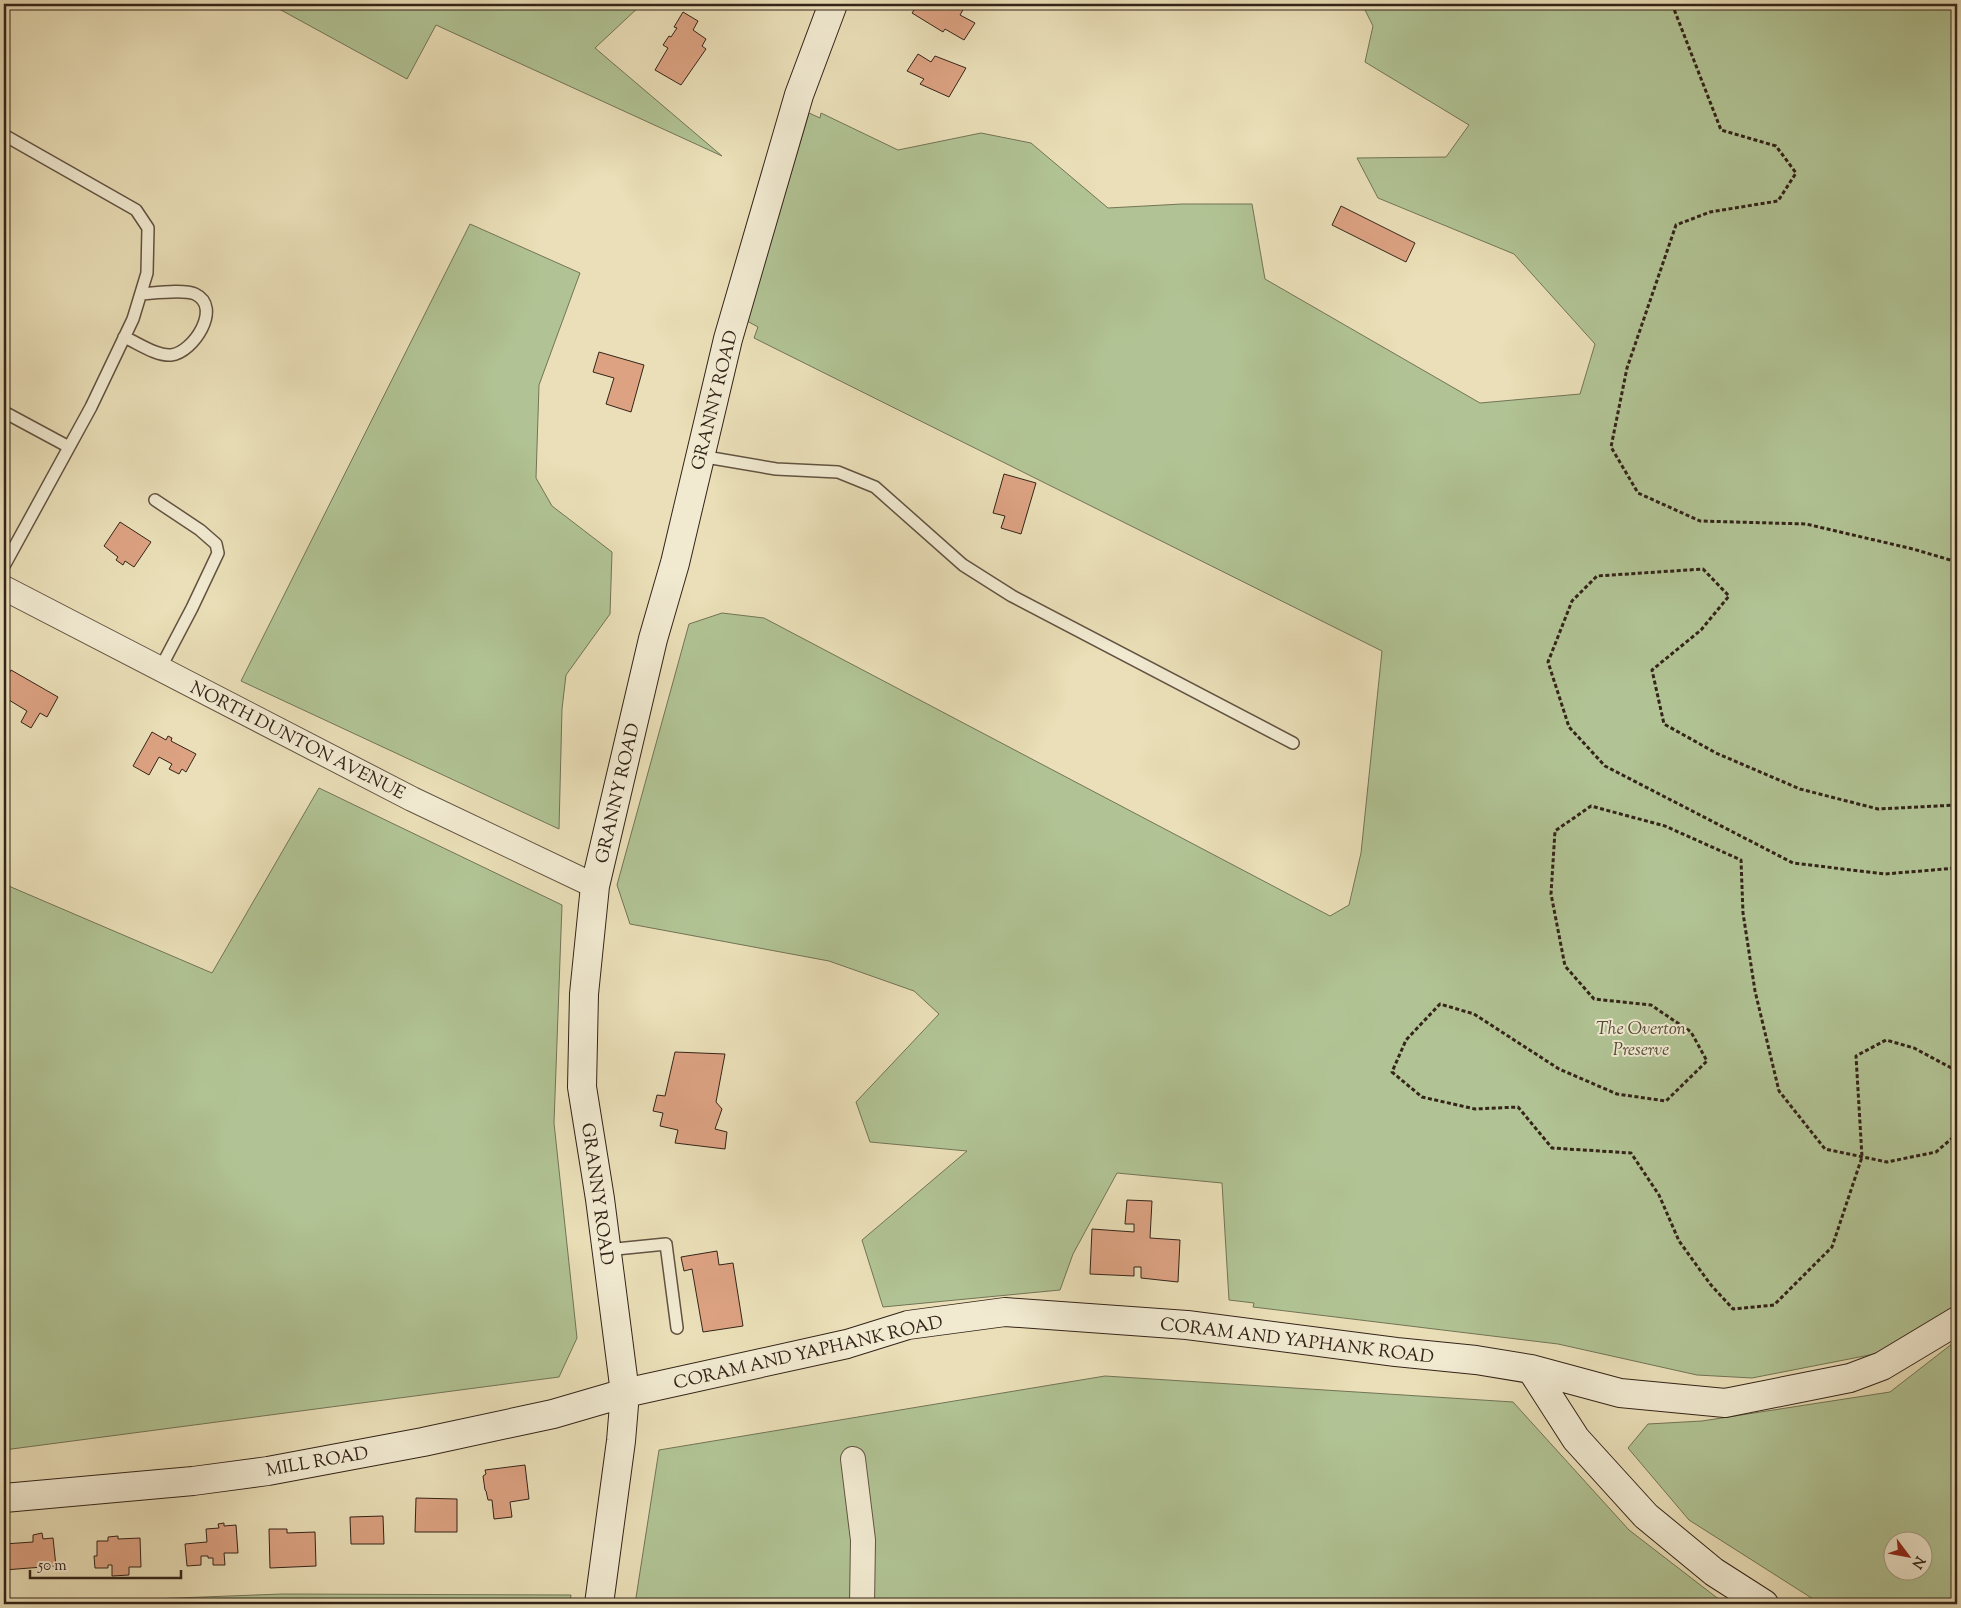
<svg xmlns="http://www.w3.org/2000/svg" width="1961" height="1608" font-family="'Sorts Mill Goudy',serif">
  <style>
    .green { fill: #b1c394; stroke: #727456; fill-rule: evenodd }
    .building { fill: #dca282; stroke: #342419 }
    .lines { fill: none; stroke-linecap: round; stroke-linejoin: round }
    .lane-casing { stroke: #625341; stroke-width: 14 }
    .street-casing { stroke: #625341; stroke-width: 26 }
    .secondary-casing { stroke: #342419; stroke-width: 30 }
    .path { stroke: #342419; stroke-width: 3; stroke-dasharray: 4 2.5; stroke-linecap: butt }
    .lane { stroke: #f1ead1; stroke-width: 11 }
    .street { stroke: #f1ead1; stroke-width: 24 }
    .secondary { stroke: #f1ead1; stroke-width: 28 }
    .labels { text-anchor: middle; stroke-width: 4; stroke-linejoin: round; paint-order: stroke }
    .street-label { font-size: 18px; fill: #342419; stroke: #f1ead1 }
    .park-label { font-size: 18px; font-style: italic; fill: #534c38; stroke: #f1ead1 }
  </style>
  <rect width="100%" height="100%" fill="#eadfb8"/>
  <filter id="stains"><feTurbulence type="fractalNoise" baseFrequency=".004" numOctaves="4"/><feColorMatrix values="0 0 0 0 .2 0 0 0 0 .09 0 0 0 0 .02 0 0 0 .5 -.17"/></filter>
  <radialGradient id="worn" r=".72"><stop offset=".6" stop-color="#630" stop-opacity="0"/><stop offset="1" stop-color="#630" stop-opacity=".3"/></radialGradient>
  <!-- green -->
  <path class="green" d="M270 4H642L595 48 722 156 436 25 407 79Z
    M1362 4H1957V1305L1885 1352 1752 1378 1697 1375 1558 1344 1253 1307 1254 1303 1229 1300 1222 1183 1117 1173 1073 1254 1060 1290 883 1307 862 1240 967 1151 870 1142 856 1102 939 1014 914 991 829 961 630 924 617 885 689 624 722 613 764 618 1330 916 1349 905 1361 853 1382 651 754 338 758 327 747 321 809 113 820 118 821 113 898 150 981 133 1031 143 1108 208 1182 204H1252L1265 279 1480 403 1580 394 1595 344 1514 254 1378 198 1357 158 1446 157 1469 125 1365 62 1373 26Z
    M470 224 580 273 539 385 536 478 552 506 612 552 610 614 566 675 562 709 559 829 241 681Z
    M319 788 562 905 554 1123 577 1338 559 1377 4 1450V884L212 973Z
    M1957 1340V1604H1821L1689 1520 1628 1448 1648 1424 1702 1421 1890 1392ZM1924 1540V1570H1894V1540Z
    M1105 1376 1513 1402 1629 1530 1725 1604H635L659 1450Z
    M282 1594 571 1595 570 1604H19Z"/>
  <!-- building -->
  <path class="building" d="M918 4H957L964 8 960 15 975 23 964 40 945 29 943 32 912 13Z
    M683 12 698 21 693 30 706 39 702 46 706 49 681 85 655 70 668 48 663 45 669 36 671 37 677 28 674 27Z
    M918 54 931 62 935 56 966 68 949 97 920 84 924 79 907 71Z
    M1341 206 1415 243 1406 262 1332 225Z
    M599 352 644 365 631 412 606 404 614 378 593 372Z
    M1004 474 1036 483 1021 534 1001 528 1005 516 993 513Z
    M120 522 151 542 134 567 125 561 123 565 116 560 118 557 104 546Z
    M11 670 58 697 47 717 40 713 31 728 21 722 27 711 4 697V683Z
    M152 732 166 740 168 736 172 738 171 741 196 754 186 772 182 769 179 774 169 769 172 764 159 757 149 775 133 766Z
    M675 1052 725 1054 716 1102 722 1109 715 1129 727 1132 725 1149 675 1143 678 1130 660 1126 663 1113 653 1111 657 1095 665 1096Z
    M1127 1200 1152 1201 1150 1238 1180 1240 1178 1282 1141 1278V1267H1134V1276L1090 1274 1092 1229 1134 1232V1224H1125Z
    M717 1251 719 1265 733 1263 743 1326 703 1332 692 1269 684 1271 681 1257Z
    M525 1465 529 1499 510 1502 512 1517 494 1519 492 1500H488L486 1491 485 1490 483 1476 486 1474 485 1470Z
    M416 1498 457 1499V1532H415Z
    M383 1516 384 1544H351L350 1517Z
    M224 1523V1526L236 1525 238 1553H224L225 1565H213V1558H208V1556H201V1565L187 1566 185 1544 207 1542 206 1529 219 1528 218 1524Z
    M269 1529H287V1533L315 1532 316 1566 270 1568Z
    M42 1533 43 1539 53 1538 56 1566 4 1570V1544L33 1542V1535Z
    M118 1536V1539L140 1538 141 1567H129V1575L112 1576V1565H108V1568H95L94 1556H97V1541H108V1537Z"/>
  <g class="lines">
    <defs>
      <path id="lane" d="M4 135 136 210 148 228 147 273 133 319 91 407 4 566
        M124 337C138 343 156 356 171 355 193 353 223 307 195 294 184 289 155 293 141 294
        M4 412 69 447
        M700 456 776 469 838 472 875 487 963 565 1012 596 1293 743
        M155 500 200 530 216 544 218 553 192 608 160 669
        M606 1250 666 1244 677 1328"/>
      <path id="street" d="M4 588 412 799 595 886
        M853 1459 863 1540 862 1604"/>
      <path id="secondary" d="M1531 1369 1576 1439 1646 1516 1714 1572 1764 1604
        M4 1498 193 1481 268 1471 423 1442 553 1414 625 1393 847 1344 908 1325 1005 1312 1187 1325 1396 1352 1476 1360 1531 1369 1620 1393 1725 1403 1850 1378 1882 1366 1957 1321
        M599 1604 621 1441 625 1393 600 1199 582 1087 584 994 595 886 653 639 675 563 728 339 799 95 833 4"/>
    </defs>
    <!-- lane casing -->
    <use href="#lane" class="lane-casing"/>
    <!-- street casing -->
    <use href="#street" class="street-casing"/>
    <!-- secondary casing -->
    <use href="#secondary" class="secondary-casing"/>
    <!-- path -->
    <path class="path" d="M1672 4 1721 130 1776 146 1796 173 1778 201 1710 212 1676 225 1627 368 1611 447 1638 493 1700 521 1806 524 1913 549 1957 562
      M1957 805 1878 809 1800 789 1716 753 1664 724 1652 670 1701 630 1729 596 1703 569 1597 576 1572 601 1548 662 1569 727 1605 766 1793 863 1885 874 1957 868
      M1957 1071 1914 1048 1886 1040 1856 1056 1862 1157 1832 1247 1774 1305 1733 1309 1711 1285 1679 1241 1659 1195 1631 1153 1552 1148 1518 1107 1475 1109 1422 1097 1392 1072 1406 1040 1440 1004 1474 1014 1559 1069 1617 1094 1666 1101 1707 1061 1691 1032 1651 1005 1594 999 1565 966 1551 894 1555 831 1591 806 1665 826 1741 860 1743 913 1755 991 1779 1091 1825 1149 1887 1162 1936 1152 1957 1134"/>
    <!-- lane -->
    <use href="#lane" class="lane"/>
    <!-- street -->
    <use href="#street" class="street"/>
    <!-- secondary -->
    <use href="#secondary" class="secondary"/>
  </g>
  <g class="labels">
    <!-- street labels -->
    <g class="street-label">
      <text transform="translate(714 400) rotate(-76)" y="6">GRANNY ROAD</text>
      <text transform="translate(298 740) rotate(27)" y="6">NORTH DUNTON AVENUE</text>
      <text transform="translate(617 793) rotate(-77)" y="6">GRANNY ROAD</text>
      <text transform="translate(598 1194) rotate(82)" y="6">GRANNY ROAD</text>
      <text transform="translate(1297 1340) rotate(7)" y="6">CORAM AND YAPHANK ROAD</text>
      <text transform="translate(808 1352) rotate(-13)" y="6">CORAM AND YAPHANK ROAD</text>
      <text transform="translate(317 1461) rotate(-10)" y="6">MILL ROAD</text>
    </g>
    <!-- park labels -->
    <g class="park-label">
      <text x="1641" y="1034">The Overton<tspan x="1641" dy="21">Preserve</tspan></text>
    </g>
  </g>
  <!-- margin -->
  <rect width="1961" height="1608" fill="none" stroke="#eadfb8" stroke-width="20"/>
  <rect x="5" y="5" width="1951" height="1598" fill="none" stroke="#342419" stroke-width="2.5"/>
  <rect x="10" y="10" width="1941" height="1588" fill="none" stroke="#342419"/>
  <!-- north arrow -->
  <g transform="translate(1908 1556) rotate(122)"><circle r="24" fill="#f1ead1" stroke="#a59b87"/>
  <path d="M0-4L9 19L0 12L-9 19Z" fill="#8f2418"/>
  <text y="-8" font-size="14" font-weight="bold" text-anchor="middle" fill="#342419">N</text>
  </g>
  <!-- scale -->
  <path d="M30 1570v8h151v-8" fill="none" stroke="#342419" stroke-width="2.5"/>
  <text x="38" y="1570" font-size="15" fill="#342419" stroke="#f1ead1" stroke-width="4" paint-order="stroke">50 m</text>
  <rect width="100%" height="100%" filter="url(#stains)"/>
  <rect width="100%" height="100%" fill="url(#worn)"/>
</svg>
